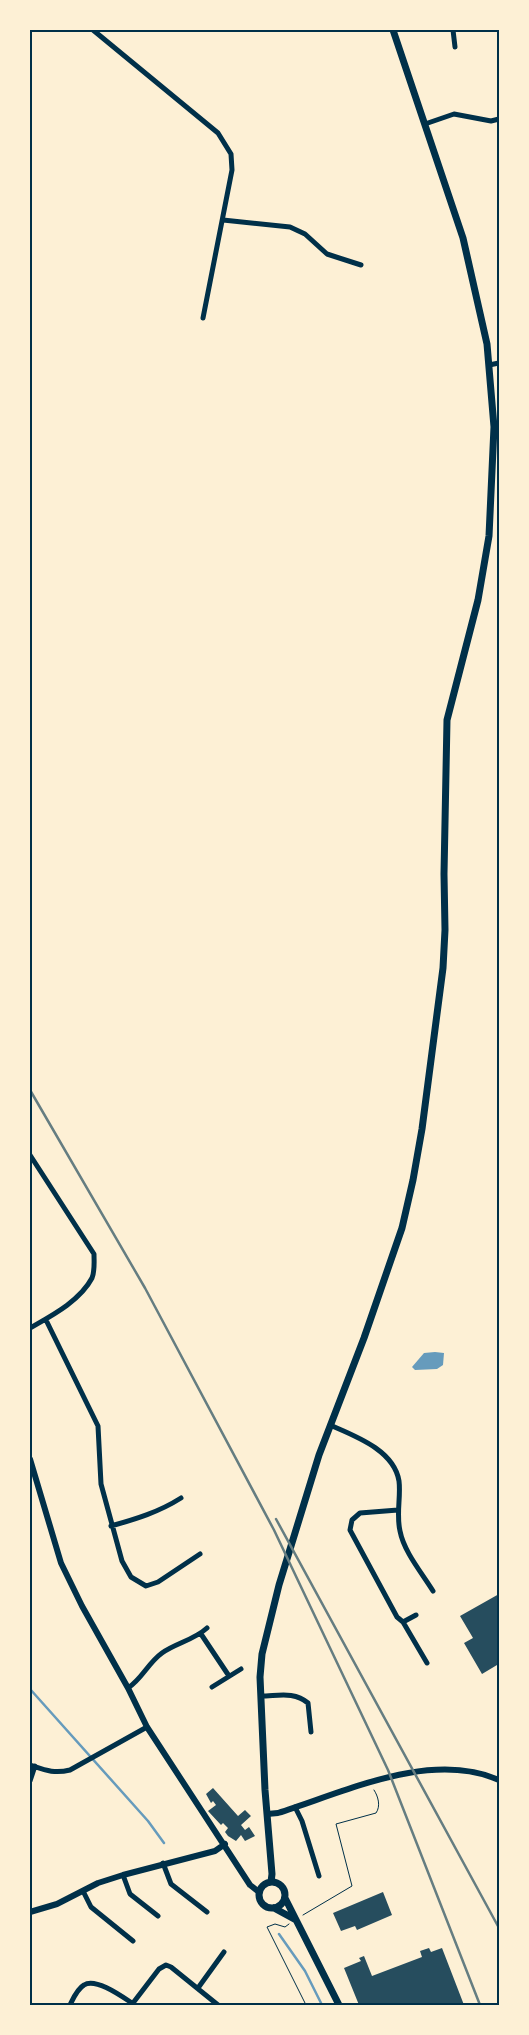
<svg xmlns="http://www.w3.org/2000/svg" width="529" height="2035" font-family="'Archivo Narrow',sans-serif">
  <style>
    .water { fill: #669bbc }
    .lines { fill: none; stroke-linecap: round; stroke-linejoin: round }
    .stream { stroke: #669bbc; stroke-width: 2.5 }
    .building { fill: #264d5e }
    .path { stroke: #003049; stroke-width: 1 }
    .minor { stroke: #003049; stroke-width: 5 }
    .tertiary { stroke: #003049; stroke-width: 6 }
    .secondary { stroke: #003049; stroke-width: 7 }
    .rail { stroke: #657d81; stroke-width: 2.5 }
    .neatline { fill: none; stroke: #003049; stroke-width: 2 }
  </style>
  <rect width="100%" height="100%" fill="#fdf0d5"/>
  <!-- water -->
  <path class="water" d="M435 1352 444 1353 443 1365 437 1369 415 1370 412 1367 424 1353Z"/>
  <g class="lines">
    <!-- stream -->
    <path class="stream" d="M30 1689 148 1821 164 1843
      M279 1934 305 1971 322 2005"/>
  </g>
  <!-- building -->
  <path class="building" d="M499 1594V1669L497 1665 482 1674 464 1643 473 1638 460 1616Z
    M213 1788 238 1816 245 1810 251 1816 241 1825 245 1830 249 1827 255 1836 245 1841 241 1835 236 1841 228 1836 225 1832 228 1828 223 1823 221 1825 208 1811 216 1805 213 1801 211 1803 206 1794Z
    M383 1892 392 1915 357 1930 355 1926 341 1931 333 1913Z
    M429 1948 431 1952 442 1948 464 2005H359L344 1968 361 1961 359 1958 364 1956 372 1976 422 1957 420 1951Z"/>
  <g class="lines">
    <!-- path -->
    <path class="path" d="M303 1915 352 1886 336 1824 376 1813C381 1806 378 1796 374 1790
      M289 1924 285 1927 275 1924 267 1927 306 2005"/>
    <!-- minor -->
    <path class="minor" d="M93 30 218 133 231 154 232 170 203 318
      M453 30 455 47
      M425 124 454 114 491 121 499 119
      M223 220 290 227 305 234 327 254 361 265
      M489 365 499 363
      M30 1155 94 1254C94 1262 95 1271 92 1278 80 1301 51 1316 30 1328
      M46 1320 98 1426 101 1484 122 1561 131 1577 146 1586 158 1582 200 1554
      M330 1425C355 1436 394 1450 399 1481 401 1497 396 1514 400 1531 404 1552 422 1573 433 1591
      M398 1510 360 1513 352 1520 350 1530 397 1617 403 1622 427 1663
      M111 1526C136 1519 159 1512 181 1498
      M403 1622 416 1615
      M201 1634 229 1676
      M212 1687 241 1669
      M128 1688C142 1679 148 1663 162 1653 176 1643 194 1640 207 1628
      M261 1696C278 1696 294 1691 308 1703L311 1732
      M30 1765C45 1770 54 1774 70 1770L147 1727
      M30 1781 35 1766
      M295 1807 302 1821 319 1876
      M163 1863 171 1884 207 1912
      M123 1875 130 1894 158 1916
      M83 1891 91 1907 133 1941
      M198 1988 224 1952
      M133 2003 159 1969 166 1965 171 1967 218 2005
      M70 2005C73 1999 77 1989 84 1985 96 1977 124 1998 135 2005"/>
    <!-- tertiary -->
    <path class="tertiary" d="M30 1459 61 1563 82 1606 128 1688 147 1727 250 1885 259 1892
      M267 1814 278 1813C345 1792 430 1750 499 1780
      M30 1912 57 1904 98 1883 123 1875 215 1851 225 1844"/>
    <!-- secondary -->
    <path class="secondary" d="M259 1895a13 13 0 1 1 26 0a13 13 0 1 1-26 0Z
      M271 1882 272 1874 265 1790 260 1677 262 1654 279 1585 319 1455 364 1338 402 1228 413 1180 422 1129 443 968 445 930 444 874 447 720 478 600 489 536 494 427 487 344 463 238 393 30
      M285 1898 339 2005
      M274 1908 296 1920"/>
    <!-- rail -->
    <path class="rail" d="M30 1090 145 1288 274 1530 388 1770 480 2005
      M276 1519 499 1928"/>
  </g>
  <!-- border -->
  <rect width="529" height="2035" fill="none" stroke="#fdf0d5" stroke-width="62"/>
  <rect x="31" y="31" width="467" height="1973" class="neatline"/>
</svg>
